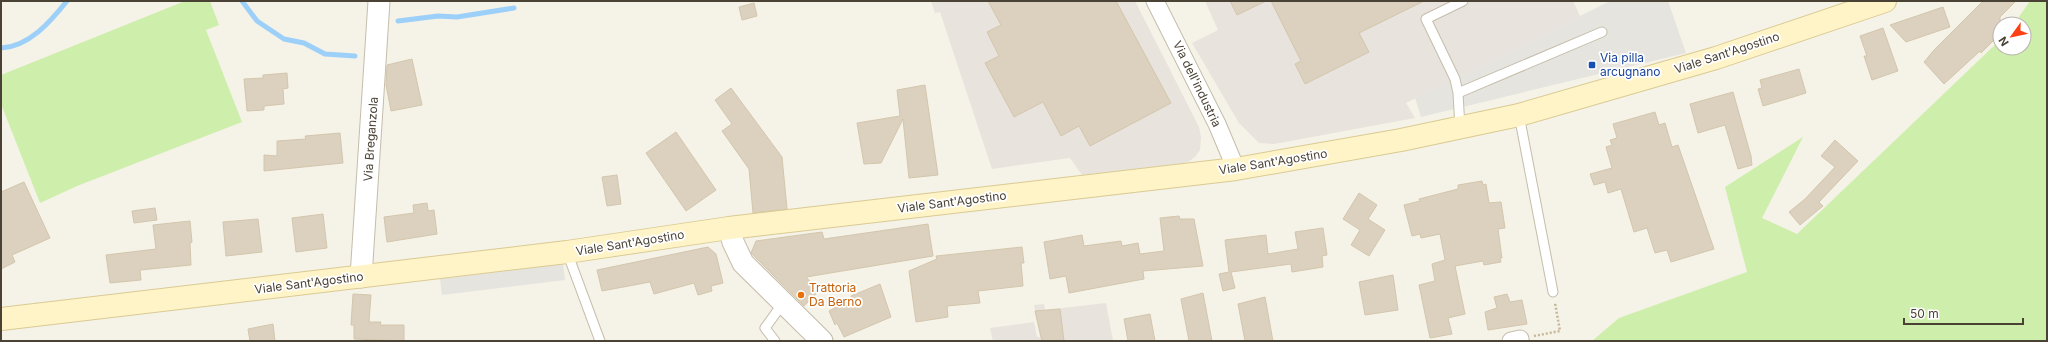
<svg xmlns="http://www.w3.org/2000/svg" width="2048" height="342" font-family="Inter,sans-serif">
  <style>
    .industrial { fill: #e8e3dc }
    .green { fill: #ceeeab }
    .parking { fill: #e6e4df }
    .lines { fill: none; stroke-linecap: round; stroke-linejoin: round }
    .stream { stroke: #9dd0f9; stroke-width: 5 }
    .building { fill: #dbd1be; stroke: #d4c6ad }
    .service-casing { stroke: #c5bdab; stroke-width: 11 }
    .minor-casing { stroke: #c5bdab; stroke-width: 19 }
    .tertiary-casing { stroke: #c5bdab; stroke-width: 23 }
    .secondary-casing { stroke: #daca92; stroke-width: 24 }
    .path { stroke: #c6b798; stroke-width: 2.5; stroke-dasharray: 2 2; stroke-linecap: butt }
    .service { stroke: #fff; stroke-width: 9 }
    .minor { stroke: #fff; stroke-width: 17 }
    .tertiary { stroke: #fff; stroke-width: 21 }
    .secondary { stroke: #fff4c8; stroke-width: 22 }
    .transit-dot { fill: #1a4fb4; stroke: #fff; stroke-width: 1.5 }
    .food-dot { fill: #e8710a; stroke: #fff; stroke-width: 1.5 }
    .labels { text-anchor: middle; stroke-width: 3.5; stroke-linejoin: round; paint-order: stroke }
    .street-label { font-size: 12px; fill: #4a4235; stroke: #fff }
    .transit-label { font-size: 12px; fill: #164399; stroke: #fff; text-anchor: start }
    .food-label { font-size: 12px; fill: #c56008; stroke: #fff; text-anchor: start }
  </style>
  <rect width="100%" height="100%" fill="#f5f2e7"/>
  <!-- industrial -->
  <path class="industrial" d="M931 1H1135L1199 127 1201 137 1200 150 1195 157 1188 162 1178 164 1082 175 1070 158 992 169 940 12 935 13Z
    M1205 1H1573L1580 16 1406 103 1415 118 1274 144 1259 143 1239 123 1192 43 1218 30Z
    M1106 303 1113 341H993L990 328 1034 322 1037 337H1040L1034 305 1044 304 1045 310Z"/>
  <!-- green -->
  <path class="green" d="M185 1H210L219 25 206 30 242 122 77 186 40 203 1 104V75Z
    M2030 1H2047V341H1592L1619 318 1747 272 1725 187 1803 137 1762 218 1797 234 2000 40V48H2024V24H2014Z"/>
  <!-- parking -->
  <path class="parking" d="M1610 1H1668L1686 53 1421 117 1415 98Z
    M563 264 565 280 442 295 440 279Z"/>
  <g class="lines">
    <!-- stream -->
    <path class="stream" d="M242 1 257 21 284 39 304 43 325 54 355 56
      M398 21 438 16 457 17 514 8
      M1 48C29 47 51 21 67 1"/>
  </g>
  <!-- building -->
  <path class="building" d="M988 1H1116L1171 103 1090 146 1079 126 1061 136 1043 102 1014 117 985 63 999 56 987 32 1001 25Z
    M1230 1H1266L1237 15Z
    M1271 1H1424L1359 33 1369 52 1305 84 1295 64 1301 61Z
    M1983 1H2016L2000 17V34L1981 53 1980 51 1944 84 1924 62 1934 50Z
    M754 3 757 16 742 20 739 7Z
    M1943 7 1950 27 1906 42 1890 25Z
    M1883 28 1898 71 1872 80 1864 56H1867L1860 36Z
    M412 59 422 105 391 111 386 85 387 65Z
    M1799 69 1806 93 1763 106 1758 89 1762 88 1760 80Z
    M287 73 288 88 283 89 284 104 264 106V110L247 111 244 79 263 78V75Z
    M925 85 938 175 909 178 903 119 881 163 864 164 857 123 900 116 897 90Z
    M731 88 782 157 787 209 753 213 749 169 722 131 732 124 715 100Z
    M1733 92 1751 156 1752 165 1738 169 1725 125 1698 133 1690 104Z
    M1655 112 1659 125 1665 123 1672 147 1678 145 1714 249 1671 262 1667 250 1655 253 1647 228 1634 232 1621 189 1608 193 1605 182 1594 185 1590 174 1612 168 1606 147 1612 145 1610 140 1617 138 1613 124Z
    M676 132 716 190 686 211 646 153Z
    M340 133 343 163 264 171V155L277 156V141L306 139 305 136Z
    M1835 140 1858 161 1819 202 1823 206 1800 225 1789 212 1805 199 1835 167 1821 156Z
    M617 175 621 204 607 206 602 177Z
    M1482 181 1483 185 1486 184 1489 203 1501 202 1505 228 1498 229 1502 258H1500L1501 262 1484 265 1483 261 1455 266 1465 314 1448 318 1452 334 1430 338 1419 285 1435 281 1432 264 1445 260 1440 234 1421 238 1420 234 1412 236 1404 205 1420 201 1419 199 1458 189V185Z
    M24 182 50 238 12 255 15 262 1 269V192Z
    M1359 193 1377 205 1368 219 1385 230 1369 256 1351 245 1360 230 1343 219Z
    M427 203 428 211 434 210 437 234 387 242 384 217 414 213 413 205Z
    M155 208 157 220 134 223 132 211Z
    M323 214 327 248 296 252 292 218Z
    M1179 216 1180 219H1194L1203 266 1143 271 1144 279 1069 293 1066 276 1050 279 1044 242 1082 235 1084 246 1121 241 1122 246 1138 243 1140 254 1164 251 1160 218Z
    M258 219 262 252 226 256 223 222Z
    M190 221 192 242 190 243 191 265 140 270 141 280 110 283 106 255 156 249 153 225Z
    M928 224 933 256 806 277 819 291 804 306 751 253 756 241 822 232 824 239Z
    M1323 228 1327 255 1322 256 1323 267 1292 272 1291 264 1231 272 1235 288 1223 291 1219 274 1229 272 1225 240 1266 235 1268 254 1298 249 1295 232Z
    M708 247 716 254 723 283 711 286 712 291 698 295 694 283 654 294 650 282 602 291 597 270Z
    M1022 247 1024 263H1021L1023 286 978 291 980 303 947 306 948 317 916 322 909 271 937 259 936 256Z
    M1393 275 1398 310 1365 315 1359 282Z
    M880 284 891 317 844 337 837 323 835 325 829 311 852 298 851 296Z
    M1203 293 1212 341H1189L1181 299Z
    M353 294 371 295 369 322H381L380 325H404V341L354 339V325H351Z
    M1507 294 1510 302 1522 300 1527 324 1488 330 1485 312 1497 308 1494 297Z
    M1265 297 1273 341H1245L1238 304Z
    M1060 309 1064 341H1042L1035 311Z
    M1150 314 1155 341H1128L1124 319Z
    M273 324 275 341H250L248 329Z"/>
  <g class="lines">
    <defs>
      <path id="service" d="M1458 93 1455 79 1426 19 1463 1
        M1519 115 1553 292
        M1460 128 1458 93 1602 32
        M567 252 600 341
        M775 341 765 328 783 303"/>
      <path id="minor" d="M1155 1 1217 124 1236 169
        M1511 341 1520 339"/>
      <path id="tertiary" d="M729 228 733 242 743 263 822 341
        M361 277 379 1"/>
      <path id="secondary" d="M1 319 567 252 729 228 1236 169 1401 140 1519 115 1716 58 1885 1"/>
    </defs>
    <!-- service casing -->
    <use href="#service" class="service-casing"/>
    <!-- minor casing -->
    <use href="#minor" class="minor-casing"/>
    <!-- tertiary casing -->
    <use href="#tertiary" class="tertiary-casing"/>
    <!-- secondary casing -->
    <use href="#secondary" class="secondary-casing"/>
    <!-- path -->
    <path class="path" d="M1534 336 1560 331 1555 303"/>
    <!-- service -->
    <use href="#service" class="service"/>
    <!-- minor -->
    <use href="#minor" class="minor"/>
    <!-- tertiary -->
    <use href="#tertiary" class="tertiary"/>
    <!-- secondary -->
    <use href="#secondary" class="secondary"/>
  </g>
  <!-- markers -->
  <rect class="transit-dot" x="1588" y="61" width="8" height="8" rx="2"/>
  <circle class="food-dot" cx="801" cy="295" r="4"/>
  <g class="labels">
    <!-- street labels -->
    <g class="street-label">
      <text transform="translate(1727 53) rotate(-18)" y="4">Viale Sant'Agostino</text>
      <text transform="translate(1197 84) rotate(64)" y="4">Via dell'industria</text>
      <text transform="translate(371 139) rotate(-86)" y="4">Via Breganzola</text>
      <text transform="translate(1273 162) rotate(-9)" y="4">Viale Sant'Agostino</text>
      <text transform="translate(952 202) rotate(-7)" y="4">Viale Sant'Agostino</text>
      <text transform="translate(630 243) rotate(-9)" y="4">Viale Sant'Agostino</text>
      <text transform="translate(309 283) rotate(-7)" y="4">Viale Sant'Agostino</text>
    </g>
    <!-- transit labels -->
    <g class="transit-label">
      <text x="1600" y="62">Via pilla<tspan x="1600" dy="14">arcugnano</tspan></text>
    </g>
    <!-- food labels -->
    <g class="food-label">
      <text x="809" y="292">Trattoria<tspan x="809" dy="14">Da Berno</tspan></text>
    </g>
  </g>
  <!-- border -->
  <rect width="2048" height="342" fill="none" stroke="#4a4235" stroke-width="4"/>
  <!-- north arrow -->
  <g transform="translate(2012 36) rotate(237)"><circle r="19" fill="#ffffff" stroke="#b7b3ae"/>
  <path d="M0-3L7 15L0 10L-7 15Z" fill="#ff4015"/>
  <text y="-6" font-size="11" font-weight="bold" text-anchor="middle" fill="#4a4235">N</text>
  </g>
  <!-- scale -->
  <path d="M1904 318v6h119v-6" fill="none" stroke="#4a4235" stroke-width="2"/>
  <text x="1910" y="318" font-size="12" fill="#4a4235" stroke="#ffffff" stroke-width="3" paint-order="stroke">50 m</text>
</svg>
